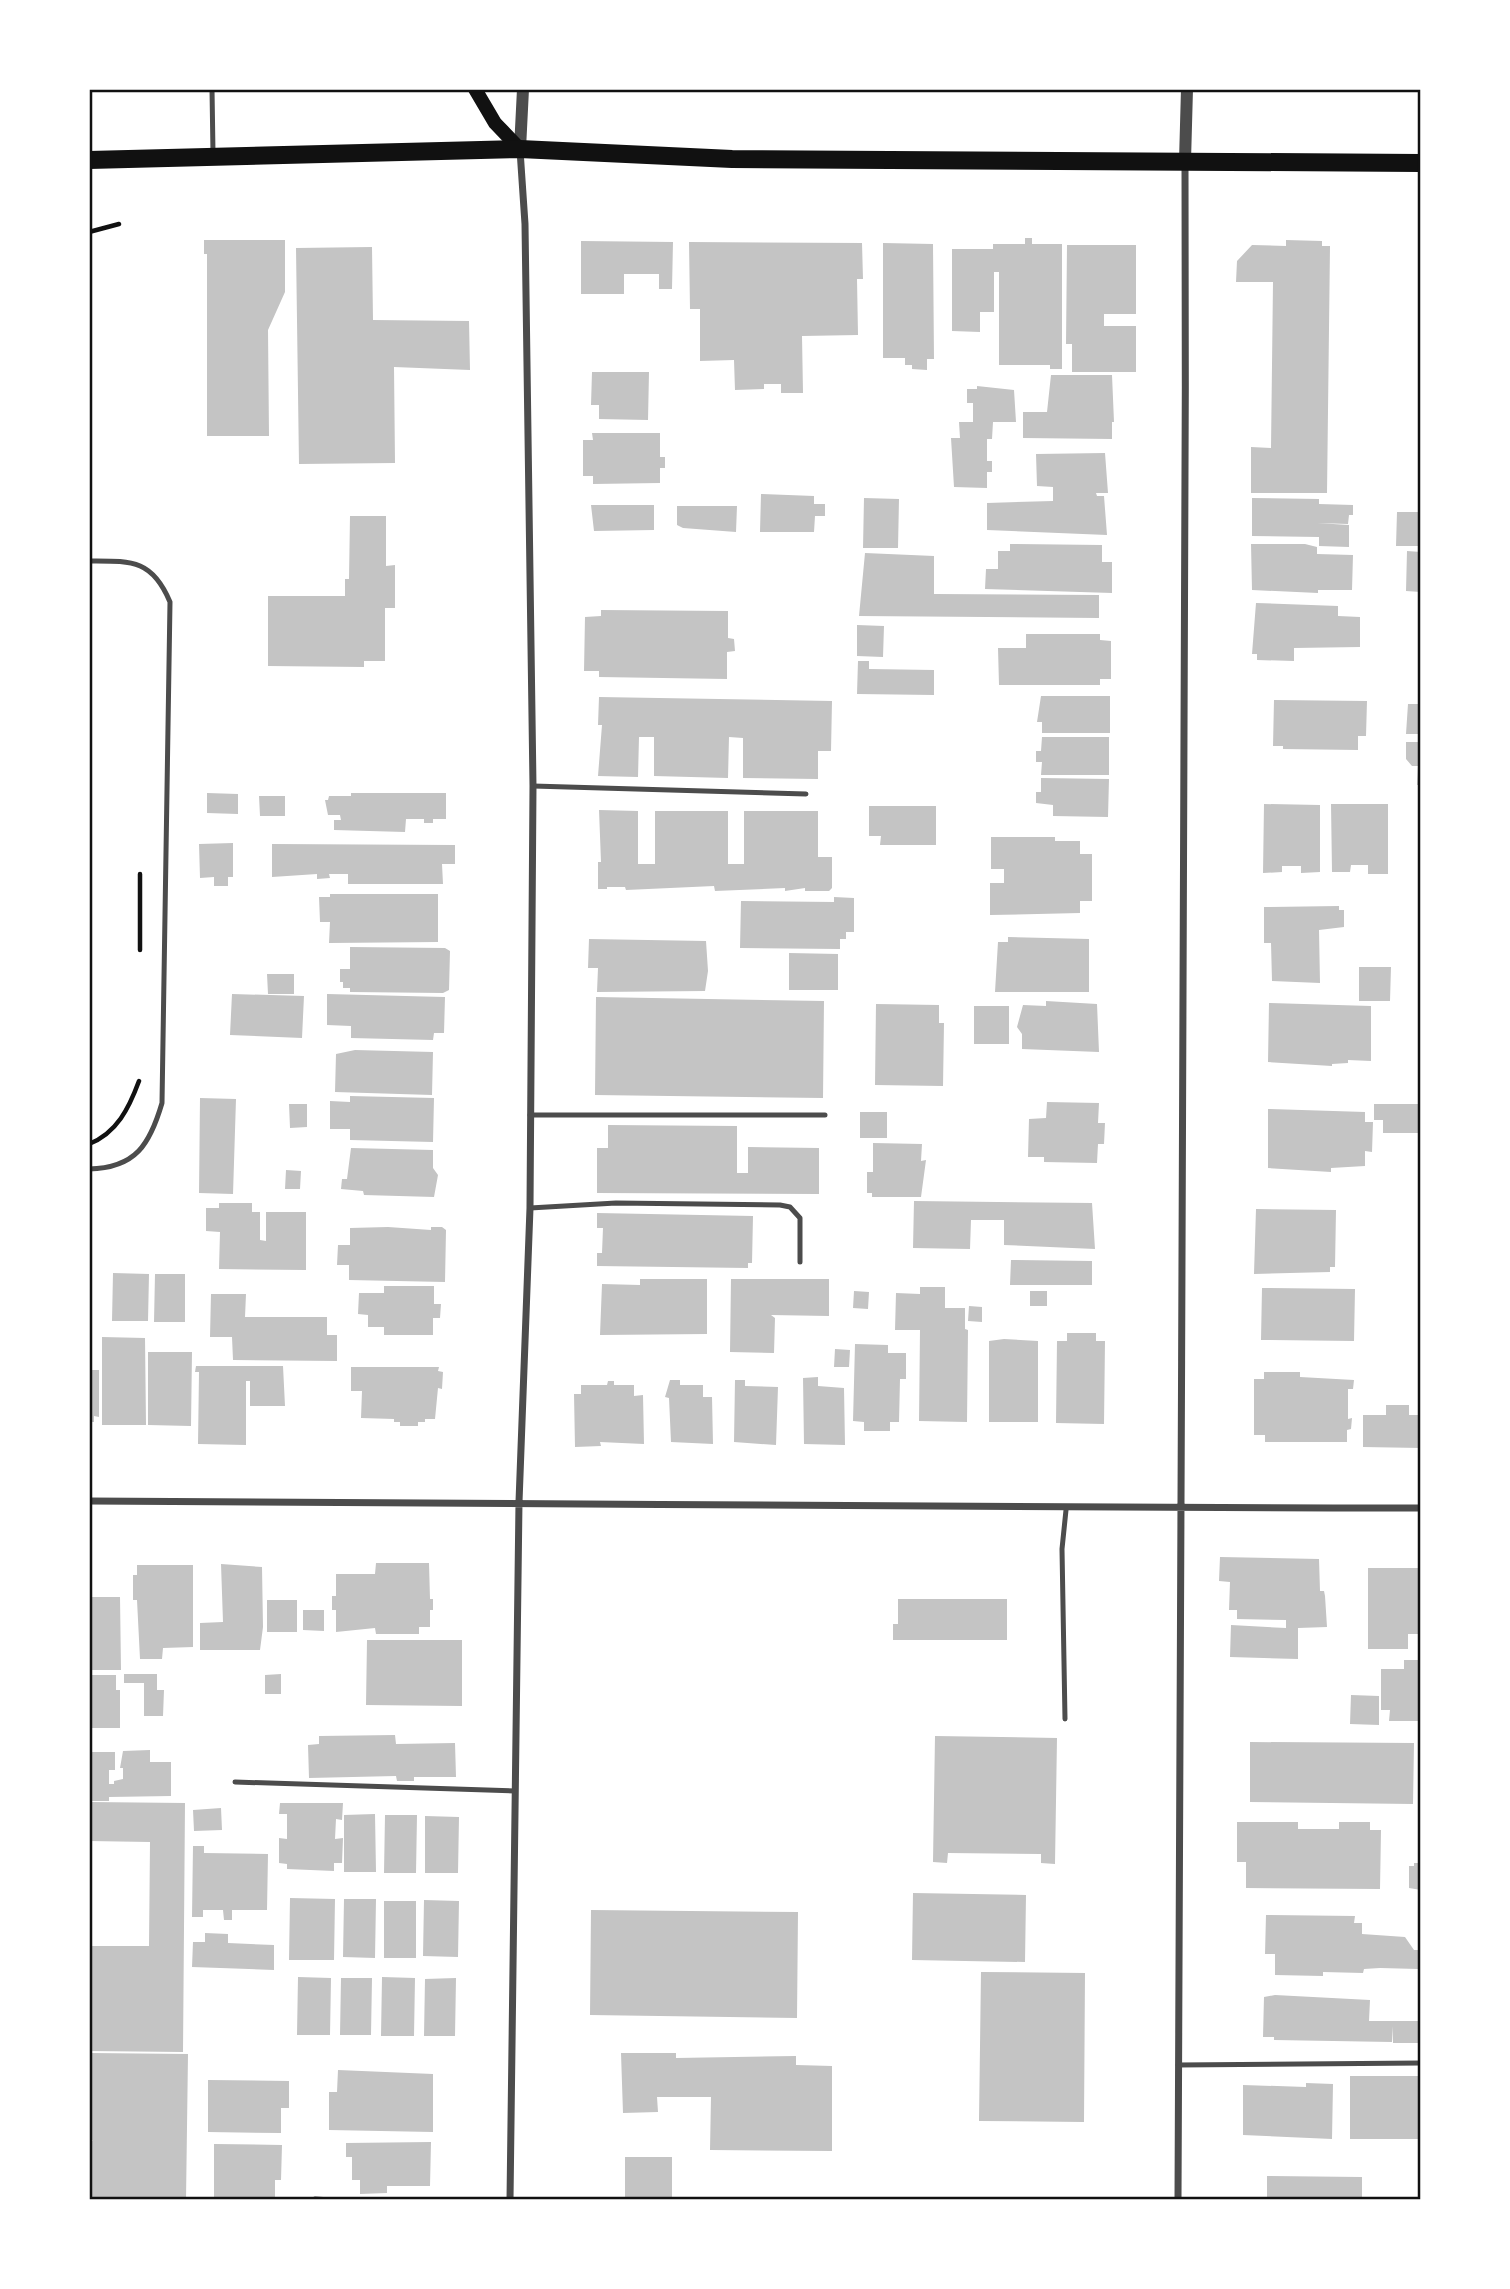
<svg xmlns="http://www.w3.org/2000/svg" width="1510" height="2289" font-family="Figtree,sans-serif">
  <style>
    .building { fill: #c4c4c4 }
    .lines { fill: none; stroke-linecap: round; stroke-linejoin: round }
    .path { stroke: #111; stroke-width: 4.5 }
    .service { stroke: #4c4c4c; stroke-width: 5 }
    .minor { stroke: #4c4c4c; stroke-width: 7 }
    .tertiary { stroke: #4c4c4c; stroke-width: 12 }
    .secondary { stroke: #111; stroke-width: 14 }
    .primary { stroke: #111; stroke-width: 18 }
    .neatline { fill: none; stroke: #111; stroke-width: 2.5 }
  </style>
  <rect width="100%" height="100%" fill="#fff"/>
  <!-- building -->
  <path class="building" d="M1025 238H1032V244H1062V369H1050V365H999V272H994V312H980V332L952 331V249H993V244H1025Z
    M204 240H285V292L268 330 269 436H207V254H204Z
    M1286 240 1322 241V246H1330L1327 493H1251V447L1271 448 1273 282H1236L1237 261 1252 245 1286 246Z
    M581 241 673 242 672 289H659V274H624V294H581Z
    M689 242 862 243 863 279H857L858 335 802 336 803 393H781V384H764V389L735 390 734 360 700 361V309H690Z
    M883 243 933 244 934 359H927V370L912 369V365H905V358H883Z
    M1067 245H1136V314H1104V326H1136V372H1072V344H1066Z
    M372 247 373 320 469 321 470 370 394 367 395 463 299 464 296 248Z
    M592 372H649L648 420 599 419V405H591Z
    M1051 375H1112L1114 422H1112V439L1023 438V412H1047Z
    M977 386 1014 390 1016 422H993L992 439H987V461H992V472H987V488L954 487 951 438H960L959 422H973V403H967V389H977Z
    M592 433H660V457H665V468H660V483L593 484V476H583V440H593Z
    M1105 453 1108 493H1096L1097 496H1104L1107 535 987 530V503L1053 501V487L1037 486 1036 454Z
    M761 494 814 496V504H825V516H815L814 532H760Z
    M864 498 899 499 898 548H863Z
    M1252 498 1319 499V504L1353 505V515H1349L1348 524 1317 523 1349 525V547L1319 546V537L1252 536Z
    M591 505H654V530L594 531Z
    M677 506H737L736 532 683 528 677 525Z
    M1397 512H1421V546H1396Z
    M350 516H386V566L395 565V608H385V661H364V667L268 666V596H345V579H349Z
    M1010 544 1102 545V562H1112V593L985 589 986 569H998V551H1010Z
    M1251 544H1305L1317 547V554L1353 555 1352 590H1318V593L1252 590Z
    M1407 551 1421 552V592L1406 591Z
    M865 553 934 556V594L1099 595V618L859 616Z
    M1256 603 1338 606V616L1360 617V647L1294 648V661L1257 660V654H1252Z
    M601 610 728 611V638L734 639 735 651 727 652V679L599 677V671H584L585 617 601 616Z
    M857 625 884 626 883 657 857 656Z
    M1026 634H1100V640L1111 641V679H1100V685H999L998 648H1026Z
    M858 661H869V669L934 670V695L857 694Z
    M1041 696H1110V733H1042V722H1037Z
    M599 697 832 701 831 751H818V779L743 778V738L729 737 728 778 654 776V737H639L638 777 598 776 602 725H598Z
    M1274 700 1367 701 1366 736H1358V750L1283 749V746H1273Z
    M1408 704H1421V734H1406Z
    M1042 737H1109V775H1041L1042 762H1036V751H1041Z
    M1406 742H1421V785H1417L1418 766H1412L1406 759Z
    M1041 778 1109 779 1108 817 1053 816V805L1036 803V792H1041Z
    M207 793 238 794V814L207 813Z
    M351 793H446V819H433V823H424V819H406L405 832 334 830V820H341L340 815H328L325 800H328L329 796H351Z
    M259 796H285V816H260Z
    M1264 804 1320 805V872L1301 873V866H1282V872L1263 873Z
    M1331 804H1388V874H1368V865H1351L1350 872H1332Z
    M869 806H936V845H880L881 836H869Z
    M599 810 638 811V864H655V811H728V864H744V811H818V857H832V888L829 891H805V888L785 891V888L715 891 714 886 626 890 625 887H607V889H598V862H601Z
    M991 837H1055V841H1080V854H1092V901H1080V913L990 915V883H1004V869H991Z
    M233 843V877H228V886H214V877L200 878 199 844Z
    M272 844 455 845V864H442L443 884H348V874H329L330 878 317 879V874L272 877Z
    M330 894H438V942L329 943 330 922H320L319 897H330Z
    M834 897 854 898V932H846V939H840V949L740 948 741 901 834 902Z
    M1339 906V910H1344V927L1319 930 1320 983 1272 981 1271 943H1264V907Z
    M1008 937 1089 939V992H995L998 942H1008Z
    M589 939 706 941 708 971 705 991 597 992 598 968H588Z
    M350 947 445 948 450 951 449 990 443 993 350 992V988H343V982H340V969H350Z
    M789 953 838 954V990H789Z
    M1359 967H1391L1390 1001H1359Z
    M267 974H294V994H268Z
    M232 994 304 996 302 1038 230 1035Z
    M327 994 445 997 444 1033H434L433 1040 351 1038V1026L327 1025Z
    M596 997 824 1001 823 1098 595 1095Z
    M1046 1001 1097 1004 1099 1052 1022 1049V1034L1017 1027 1023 1005 1046 1006Z
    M1269 1003 1371 1006V1061L1348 1060V1063L1332 1064V1066L1268 1062Z
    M876 1004 939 1005V1023H944L943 1086 875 1085Z
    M974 1006H1009V1044H974Z
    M355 1050 433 1052 432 1095 335 1092 336 1054Z
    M350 1096 434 1098 433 1142 350 1140V1129H330V1101L350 1102Z
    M200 1098 236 1099 233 1194 199 1193Z
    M1047 1102 1099 1103 1098 1123H1105L1104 1144H1098L1097 1163 1044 1162V1157H1028L1029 1119 1046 1118Z
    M289 1104H307V1127L290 1128Z
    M1374 1104H1421V1133H1383V1120H1374Z
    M1268 1109 1365 1112V1122H1373L1372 1152 1365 1151V1166L1331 1168V1172L1268 1168Z
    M860 1112H887V1138H860Z
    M608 1125 737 1126V1173H748V1147L819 1148V1194L597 1193V1148H608Z
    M873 1143 922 1144 921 1161 926 1160 921 1197H872V1193H867V1172H873Z
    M351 1148 433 1150V1168L438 1175 434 1197 364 1195 363 1191 341 1189 342 1179H347Z
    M286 1170 301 1171 300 1189H285Z
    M914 1201 1092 1203 1095 1249 1004 1245V1220H971L970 1249 913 1248Z
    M219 1203H252V1212H260V1240L266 1241V1212H306V1270L219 1269 220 1232 206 1231V1208H219Z
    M1256 1209 1336 1210 1335 1267H1330V1272L1254 1274Z
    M597 1213 753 1216 752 1263H748V1268L597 1266V1253H602L603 1228H597Z
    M388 1227 431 1230V1227H442L446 1230 445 1282 349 1280V1265H337L338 1245H350V1228Z
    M1011 1260 1092 1261V1285H1010Z
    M113 1273 149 1274 148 1321H112Z
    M155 1274H185V1322H154Z
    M640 1279H707V1334L600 1335 602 1284 640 1285Z
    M731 1279H829V1316L771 1315 775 1318 774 1353 730 1352Z
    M384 1286H434V1304H441L440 1318H433V1335H384V1327H368V1315L358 1314 359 1293H384Z
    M920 1287H945V1308H965V1329L968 1330 967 1422 919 1421 920 1330H895L896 1293 920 1294Z
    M1262 1288 1355 1289 1354 1341 1261 1340Z
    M854 1291 869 1292 868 1309 853 1308Z
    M1030 1291H1047V1306H1030Z
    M211 1294H246L245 1317H327V1335H337V1361L233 1360 232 1337H210Z
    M969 1306 982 1307V1322L968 1321Z
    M1067 1333H1096V1341H1105L1104 1424 1056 1423 1057 1341H1067Z
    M102 1337 145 1338 146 1425H102Z
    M1004 1339 1038 1341V1422H989V1341Z
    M855 1344 888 1345V1353H906V1379H900L899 1422H890V1431H864V1422L853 1421Z
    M92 1349V1370H99V1417L94 1416V1422H89V1350Z
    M835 1349 850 1350 849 1367H834Z
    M148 1352H192L191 1426 148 1425Z
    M196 1366H283L285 1406H250V1381H246V1445L198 1444 199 1372H195Z
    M351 1367H439L438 1371 443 1372 442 1389 438 1388 435 1419H425V1422H418V1426H400V1422H394V1419L361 1418 362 1391H351Z
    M1264 1372H1300V1377L1354 1380 1353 1389H1348V1419L1352 1418 1351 1429 1347 1430V1442H1265V1435H1254V1379H1264Z
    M818 1377V1386L844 1388 845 1445 804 1444 803 1378Z
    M670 1380H680V1385H703V1397H712L713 1444 671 1442 669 1398 665 1397Z
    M735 1380H745V1386L778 1387 776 1445 734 1442Z
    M608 1381H614V1385H634V1396L643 1395 644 1444 600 1442 601 1446 575 1447 574 1394H581V1385H607Z
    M1386 1405H1409V1415H1421V1448L1363 1447V1415H1386Z
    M1220 1557 1319 1559 1320 1591H1324L1325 1596 1327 1627 1298 1628V1659L1230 1657 1231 1625 1286 1628V1620L1237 1619V1610H1229L1230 1582 1219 1581Z
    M376 1563H429L430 1599H433V1610H430V1627H419V1634H376L375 1628 336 1632V1610H332V1596H336V1574H375Z
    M221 1564 262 1567 263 1627 260 1650H200V1623L223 1622Z
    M137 1565H193V1647L163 1648 162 1659H140L137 1600H133V1575H137Z
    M1368 1568H1421V1634H1408V1649H1368Z
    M89 1597H120L121 1670H89Z
    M898 1599H1007V1640H893V1624H898Z
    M267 1600H297V1632H267Z
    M303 1610H324V1631L303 1630Z
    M367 1640H462V1706L366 1705Z
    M1404 1660H1421V1721H1389L1390 1710H1381V1669H1404Z
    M124 1674H157V1690H164L163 1716H144V1683H124Z
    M281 1674V1694H265V1675Z
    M89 1675H116V1690H120V1728H89Z
    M1351 1695 1379 1696V1725L1350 1724Z
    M395 1735 396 1744 455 1743 456 1777H414V1781H397L396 1776 309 1778 308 1745 319 1744V1736Z
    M935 1736 1057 1738 1055 1864 1041 1863V1854L948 1853 947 1863 933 1862Z
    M1250 1742 1414 1743 1413 1804 1250 1802Z
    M150 1750V1762H171V1796L109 1797V1801H89V1752H115V1770H109V1784H114V1781L123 1779V1768H120L123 1751Z
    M89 1802 185 1803 183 2052 89 2051V1946H149L150 1842 89 1841Z
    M280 1803H343L342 1820 336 1819 335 1839 343 1838 342 1863H334V1871L287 1869V1864L279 1863V1838L287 1839V1814H279Z
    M221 1808 222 1830 194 1831 193 1810Z
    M375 1814 376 1872H344V1815Z
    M385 1815H417L416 1873H384Z
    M425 1816 459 1817 458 1873H425Z
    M1237 1822H1298V1829H1339V1822H1370V1830H1381L1380 1889 1246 1888V1862H1237Z
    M193 1846H204V1853L268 1854 267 1910H232V1920H224L223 1910H203V1917H192Z
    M1414 1863H1421V1890L1409 1888V1866H1414Z
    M913 1893 1026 1895 1025 1962 912 1960Z
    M290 1898 335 1899 334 1960H289Z
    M344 1899H376L375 1958 343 1957Z
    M424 1900 459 1901 458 1957 423 1956Z
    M384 1901H416V1958H384Z
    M591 1910 798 1912 797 2018 590 2015Z
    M1266 1915 1355 1916 1354 1923H1362V1934L1405 1937 1414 1950H1418V1969L1380 1968 1364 1969 1363 1973 1323 1972V1976L1275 1975V1954H1265Z
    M205 1933 228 1934V1943L274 1945V1970L192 1967 193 1942H205Z
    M981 1972 1085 1973 1084 2122 979 2121Z
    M298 1977 331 1978 330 2035H297Z
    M382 1977 415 1978 414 2036H381Z
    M341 1978H372L371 2035H340Z
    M456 1978 455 2036H424L425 1979Z
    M1275 1995 1370 2000 1369 2021H1421V2043H1393V2026L1392 2042 1274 2040V2037H1263L1264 1997Z
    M89 2053 188 2054 186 2200H89V2141H93L89 2138Z
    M621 2053H676V2058L796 2056V2065L832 2066V2151L710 2150 711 2097H657L658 2112 623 2113Z
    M338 2070 433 2074V2132L329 2130V2092H337Z
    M1350 2076H1421V2139H1350Z
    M208 2080 289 2081V2108H281V2133L208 2132Z
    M1306 2083 1333 2084 1332 2139 1243 2135V2085L1306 2087Z
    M431 2142 430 2186H387V2193L360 2194V2180H352V2157H346V2143Z
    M214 2144 282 2145 281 2180H275V2200H214Z
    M625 2157H672V2200H625Z
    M1267 2176 1362 2177V2200H1267Z"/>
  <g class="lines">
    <!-- path -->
    <path class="path" d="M89 232 119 224
      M140 950V874
      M89 1144C117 1133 129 1108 139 1081"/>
    <!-- service -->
    <path class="service" d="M212 89 213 153
      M89 561C131 561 152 559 170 602L162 1103C150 1144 136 1168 89 1169
      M533 786 806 794
      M530 1115H825
      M530 1208 616 1203 780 1205 790 1207 800 1218V1262
      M1065 1719 1062 1549 1066 1510
      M235 1782 515 1791
      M1178 2065 1421 2063
      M315 2199 331 2200"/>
    <!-- minor -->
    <path class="minor" d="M89 1501C533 1502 977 1509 1421 1508
      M510 2200 519 1502 530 1208 533 786 525 224 520 150
      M1178 2200C1179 1521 1187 842 1185 163"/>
    <!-- tertiary -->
    <path class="tertiary" d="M520 149 523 89
      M1185 161 1187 89"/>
    <!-- secondary -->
    <path class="secondary" d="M475 89 495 123 520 149"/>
    <!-- primary -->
    <path class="primary" d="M89 160 520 149 732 159 1421 163"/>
  </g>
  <!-- border -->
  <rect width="1510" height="2289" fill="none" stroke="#ffffff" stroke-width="182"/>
  <rect x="91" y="91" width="1328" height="2107" class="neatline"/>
</svg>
